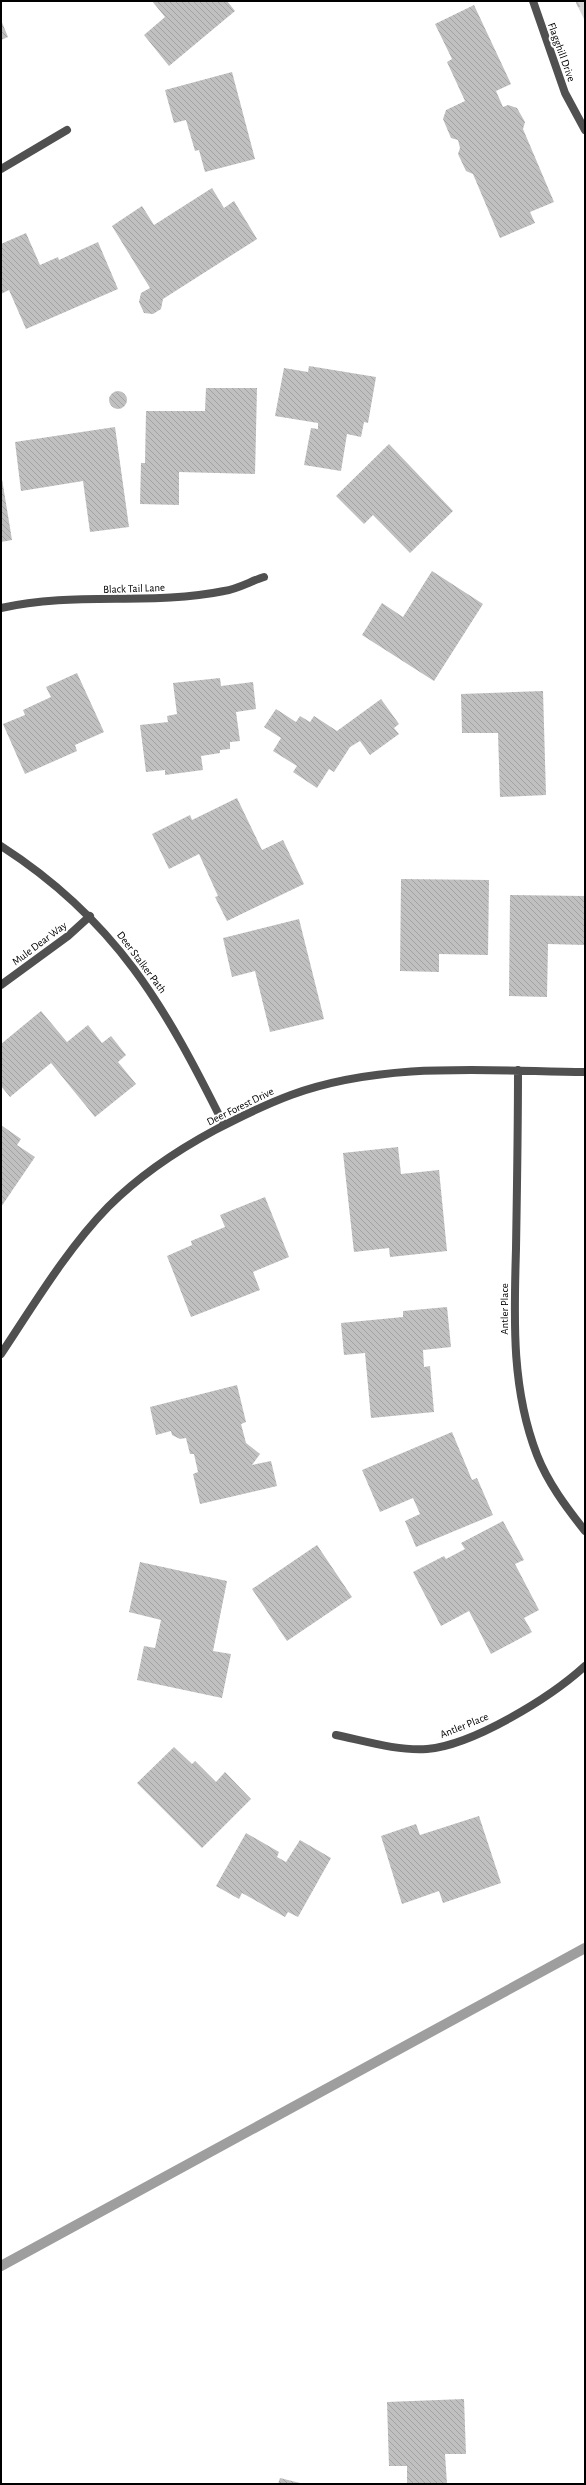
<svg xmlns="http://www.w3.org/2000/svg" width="586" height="2485" font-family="'Alegreya Sans',sans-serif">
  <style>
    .forest { fill: url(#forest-firs) }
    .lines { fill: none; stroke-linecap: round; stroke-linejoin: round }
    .stream { stroke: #9e9e9e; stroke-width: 10 }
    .building { fill: url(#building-back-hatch) }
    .service { stroke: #505050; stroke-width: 8 }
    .minor { stroke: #505050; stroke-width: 8 }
    .labels { text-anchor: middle; stroke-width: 4; stroke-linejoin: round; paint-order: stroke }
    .street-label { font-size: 11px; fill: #000; stroke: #fff }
  </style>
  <defs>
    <pattern id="forest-firs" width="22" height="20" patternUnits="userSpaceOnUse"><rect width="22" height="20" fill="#d7d7d7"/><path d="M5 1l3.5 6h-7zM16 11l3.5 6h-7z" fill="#b7b7b7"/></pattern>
    <pattern id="building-back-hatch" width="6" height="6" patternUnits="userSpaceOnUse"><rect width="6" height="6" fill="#c0c0c0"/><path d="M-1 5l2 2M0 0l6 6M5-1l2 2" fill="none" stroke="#a3a3a3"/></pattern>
  </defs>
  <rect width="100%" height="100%" fill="#fff"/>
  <!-- forest -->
  <path class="forest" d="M576 1H585V21L576 3Z"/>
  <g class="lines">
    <!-- stream -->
    <path class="stream" d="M1 2266 585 1948"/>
  </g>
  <!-- building -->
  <path class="building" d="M152 1H227L235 11 169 66 144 35 165 17Z
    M474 5 511 84 496 91 503 107 508 105 517 108 525 122 523 129 554 202 530 212 535 223 500 238 473 174 466 171 458 154 460 148 458 140 451 138 443 119 446 110 465 101 447 62 452 59 435 24Z
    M1 20 8 37 1 40Z
    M232 72 255 159 205 172 199 150 195 151 186 120 174 123 165 90Z
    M212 188 224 208 234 201 257 239 163 299 161 309 153 314 144 313 139 302 141 293 150 288 112 226 142 206 154 225Z
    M26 233 40 265 58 257 59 260 98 242 118 289 26 329 9 290 1 294V244Z
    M309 366 376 377 368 423 364 422 361 437 347 434 341 471 304 465 311 428 318 429V423L275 416 284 368 308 372Z
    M206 388H257L255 474 179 472V505L140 504 141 463H145L146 411H205Z
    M109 400a9 9 0 1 1 18 0a9 9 0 1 1-18 0Z
    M115 427 129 527 90 532 83 481 21 491 15 442Z
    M389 444 453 511 410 553 373 515 364 524 336 496Z
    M1 473 12 540 1 542Z
    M432 571 483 604 434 681 362 635 382 603 403 617Z
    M77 673 104 732 75 745 77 751 25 774 3 724 25 715 23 710 51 697 46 687Z
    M220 678 221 686 253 682 256 709 236 712 240 741 230 742V749L220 750V753L201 756 203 770 165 775V770L146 772 140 725 168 722 167 716 177 714 173 683Z
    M543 691 546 795 500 797 498 733H462L461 694Z
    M381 699 399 724 394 728 399 734 370 755 360 741 350 747 334 772 329 769 317 788 293 772 297 766 273 751 281 738 264 727 276 709 296 722 300 716 310 722 314 716 337 731Z
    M237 798 262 850 283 840 304 884 227 921 215 897 218 896 199 854 169 869 152 834 190 815 192 820Z
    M401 879 489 880 488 955 439 954V972L400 971Z
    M510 895 585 896V945L548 944 547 997 509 996Z
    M299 919 324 1019 270 1032 255 971 232 977 223 938Z
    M41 1011 67 1042 88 1025 102 1043 111 1036 126 1055 118 1062 136 1084 95 1117 51 1063 10 1097 1 1086V1044Z
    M1 1125 21 1139 17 1145 35 1157 1 1207Z
    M398 1147 401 1174 439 1170 447 1251 390 1257 389 1248 354 1252 343 1153Z
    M265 1197 289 1257 253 1272 260 1290 191 1317 167 1256 192 1245 191 1241 225 1227 220 1215Z
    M447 1307 451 1347 423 1350 424 1367 430 1366 434 1412 371 1418 365 1353 344 1355 341 1323 403 1317V1311Z
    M237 1385 246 1422 241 1424 246 1443 260 1454 252 1465 271 1461 277 1486 200 1504 193 1474 198 1472 194 1454H190L186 1438 180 1439 172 1435 171 1431 156 1435 150 1407Z
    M452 1432 472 1480 477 1478 493 1515 416 1547 405 1521 420 1514 413 1498 380 1512 362 1470Z
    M503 1521 524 1560 515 1564 539 1610 524 1618 532 1632 491 1654 469 1611 441 1626 413 1572 444 1556 446 1559 465 1549 461 1543Z
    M317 1545 352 1597 287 1641 252 1589Z
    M140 1562 227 1581 213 1651 231 1654 222 1698 137 1680 144 1646 155 1648 161 1620 129 1612Z
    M174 1747 192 1764 195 1761 216 1782 225 1772 251 1799 202 1848 137 1783Z
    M479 1816 501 1883 443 1903 439 1891 402 1904 381 1836 416 1824 420 1835Z
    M246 1833 279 1852 277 1857 286 1862 300 1840 331 1858 298 1917 288 1912 285 1917 242 1893 239 1899 216 1886Z
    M464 2399 466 2454H445L447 2484H407V2466H389L387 2402Z
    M280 2478 300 2483V2484H278Z"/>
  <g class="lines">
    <!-- service -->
    <path class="service" d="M1 985 68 936 90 916"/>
    <!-- minor -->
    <path class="minor" d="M533 1 565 93 585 130
      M1 169 67 130
      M1 608C74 591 151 606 224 591 238 589 251 581 264 577
      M1 846C116 920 165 1006 224 1125
      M518 1070C518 1130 517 1189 516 1249 514 1318 511 1388 537 1455 548 1483 566 1507 585 1531
      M1 1354C33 1306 67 1249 108 1207 139 1176 176 1151 215 1130 240 1117 264 1105 291 1095 385 1061 487 1071 585 1072
      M336 1735C365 1741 397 1751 427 1749 473 1745 550 1698 585 1666"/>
  </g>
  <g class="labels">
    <!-- street labels -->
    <g class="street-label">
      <text transform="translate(562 52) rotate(70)" y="4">Flagghill Drive</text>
      <text transform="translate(134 588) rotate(-2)" y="4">Black Tail Lane</text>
      <text transform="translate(39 943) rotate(-37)" y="4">Mule Dear Way</text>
      <text transform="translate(142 962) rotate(53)" y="4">Deer Stalker Path</text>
      <text transform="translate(240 1106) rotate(-26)" y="4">Deer Forest Drive</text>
      <text transform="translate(504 1309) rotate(-90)" y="4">Antler Place</text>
      <text transform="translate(464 1725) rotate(-22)" y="4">Antler Place</text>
    </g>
  </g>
  <!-- border -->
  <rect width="586" height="2485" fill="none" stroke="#000000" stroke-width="4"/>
</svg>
